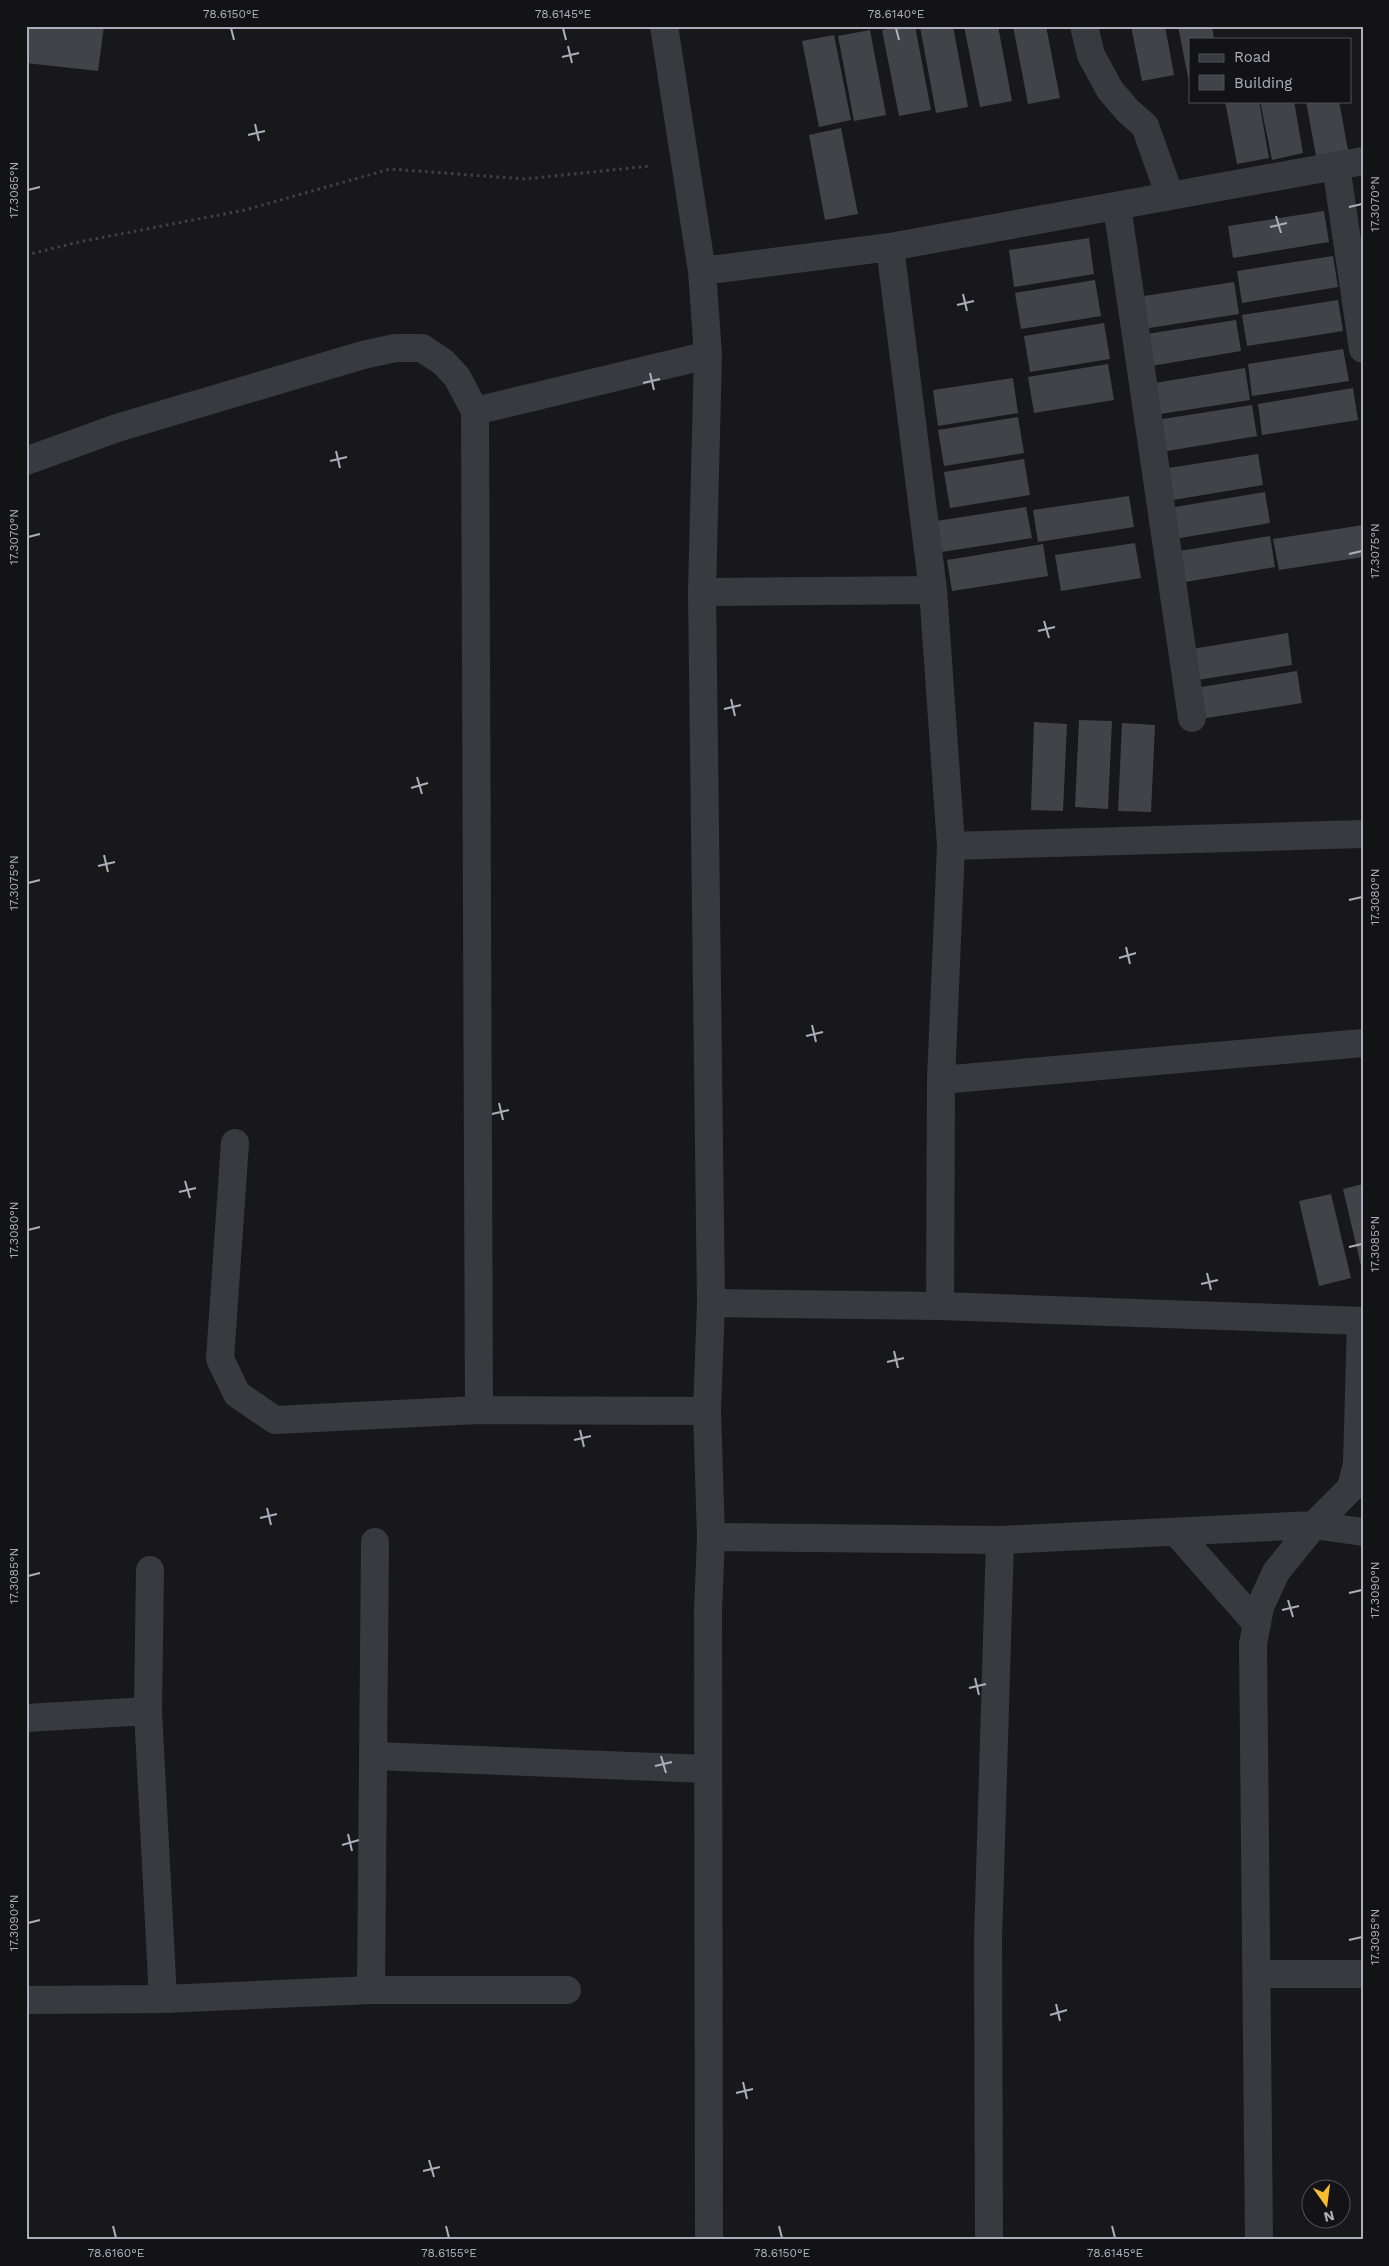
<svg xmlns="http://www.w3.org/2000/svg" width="1389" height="2266" font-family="'Work Sans',sans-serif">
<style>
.building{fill:#424348}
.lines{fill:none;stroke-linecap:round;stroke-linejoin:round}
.path{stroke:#3f4147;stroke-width:3;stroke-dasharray:2.5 4;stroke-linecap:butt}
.minor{stroke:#393a40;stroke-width:28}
.ticks{fill:none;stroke:#aaafbb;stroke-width:2}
.neatline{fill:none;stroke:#aaafbb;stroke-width:2}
.ticks-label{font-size:12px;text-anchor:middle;fill:#aaafbb}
</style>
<rect width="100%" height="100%" fill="#18181b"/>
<path class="building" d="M 26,26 L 104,26 L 98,71 L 26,63 Z
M 905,26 L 915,26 L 931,110 L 899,116 L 882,30 Z
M 925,26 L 953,26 L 968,107 L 936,113 L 920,27 Z
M 964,26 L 998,26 L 1012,101 L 980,107 Z
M 1013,26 L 1046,26 L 1060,98 L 1028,104 Z
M 1131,26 L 1165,26 L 1174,75 L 1142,81 Z
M 1178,26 L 1212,26 L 1214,39 L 1190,39 L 1190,77 L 1188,77 Z
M 870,30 L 886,115 L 854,121 L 838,36 Z
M 834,35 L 851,120 L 819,127 L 802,41 Z
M 1225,101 L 1259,101 L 1269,158 L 1237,164 Z
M 1260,101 L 1294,101 L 1303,153 L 1272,160 Z
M 1306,101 L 1339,101 L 1348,150 L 1316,156 Z
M 841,128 L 858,214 L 825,220 L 809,135 Z
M 1324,211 L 1329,242 L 1233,258 L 1228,226 Z
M 1089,238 L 1094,274 L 1014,287 L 1009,250 Z
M 1333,256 L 1338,287 L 1242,303 L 1237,271 Z
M 1095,280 L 1101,316 L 1021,329 L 1015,293 Z
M 1234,282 L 1239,314 L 1143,329 L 1138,297 Z
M 1338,300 L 1343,331 L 1247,346 L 1242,315 Z
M 1236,320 L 1241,351 L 1145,367 L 1140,335 Z
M 1104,323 L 1110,359 L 1030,372 L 1024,336 Z
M 1343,349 L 1349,381 L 1252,396 L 1248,364 Z
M 1108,364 L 1114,400 L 1034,413 L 1028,377 Z
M 1245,368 L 1250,400 L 1154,415 L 1149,384 Z
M 1013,378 L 1018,413 L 938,426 L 933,390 Z
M 1353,388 L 1358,420 L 1262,435 L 1258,404 Z
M 1252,405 L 1257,436 L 1161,452 L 1156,420 Z
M 1018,417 L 1024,453 L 944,466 L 938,430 Z
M 1258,454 L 1263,485 L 1167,501 L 1162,469 Z
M 1024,459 L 1030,495 L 950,508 L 944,472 Z
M 1265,492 L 1270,523 L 1174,539 L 1169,508 Z
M 1129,496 L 1134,527 L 1038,542 L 1033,510 Z
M 1026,507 L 1032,538 L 935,553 L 930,522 Z
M 1363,525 L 1363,557 L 1279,570 L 1273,539 Z
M 1270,536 L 1275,567 L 1179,583 L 1174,552 Z
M 1135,543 L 1141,578 L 1061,591 L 1055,555 Z
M 1043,544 L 1048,576 L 952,591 L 947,560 Z
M 1288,633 L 1292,665 L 1197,680 L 1192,649 Z
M 1297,671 L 1302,703 L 1206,718 L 1201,687 Z
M 1079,720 L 1112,721 L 1108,809 L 1075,807 Z
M 1034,722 L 1067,724 L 1063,811 L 1031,810 Z
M 1122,723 L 1155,725 L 1151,812 L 1118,811 Z
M 1363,1184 L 1363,1270 L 1362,1270 L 1343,1189 Z
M 1331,1194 L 1351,1278 L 1319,1286 L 1299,1201 Z"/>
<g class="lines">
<path class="path" d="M 26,255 L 79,242 L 245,210 L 390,169 L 525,179 L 650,166"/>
<path class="minor" d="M 664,26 L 702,271 L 708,355 L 702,592 L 711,1303 L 707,1411 L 711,1537 L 708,1611 L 709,2240
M 1084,26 L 1091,55 L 1110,90 L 1128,111 L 1145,126 L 1170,196
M 1336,166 L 1363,349
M 1117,206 L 1192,718
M 890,247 L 933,590 L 951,846 L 941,1080 L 940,1306
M 702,271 L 890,247 L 1363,161
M 475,411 L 708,355
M 26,461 L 117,428 L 363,355 L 395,348 L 422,348 L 443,362 L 457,377 L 475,411 L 479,1410
M 702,592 L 933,590
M 951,846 L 1363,834
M 941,1080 L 1363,1043
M 235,1143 L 220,1359 L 237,1394 L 275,1420 L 479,1410 L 707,1411
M 711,1303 L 940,1306 L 1363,1321
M 1176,1532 L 1257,1624
M 711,1537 L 1000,1540 L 1314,1525 L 1363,1532
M 150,1570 L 148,1711 L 163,1999
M 26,1718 L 148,1711
M 375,1756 L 708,1769
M 1258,1974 L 1363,1974
M 371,1990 L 375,1542
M 26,2000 L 163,1999 L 371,1990 L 567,1990
M 989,2240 L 988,1940 L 1000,1540
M 1259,2240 L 1253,1644 L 1260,1607 L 1276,1572 L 1314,1525 L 1351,1488 L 1357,1464 L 1361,1322"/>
</g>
<path class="ticks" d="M 231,28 L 234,40M 563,28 L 566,40M 896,28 L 899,40M 568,46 L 572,63M 562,57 L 579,53M 255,124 L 259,141M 248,135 L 265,131M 28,190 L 40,187M 1349,207 L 1362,204M 1276,216 L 1281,233M 1270,227 L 1287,223M 963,294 L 967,311M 957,305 L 974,301M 650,373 L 654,390M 643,383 L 660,379M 336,451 L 340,468M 330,461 L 347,457M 28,537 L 40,534M 1349,554 L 1362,551M 1044,621 L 1049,638M 1038,631 L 1055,627M 731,699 L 735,716M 724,709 L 741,705M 417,777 L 422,794M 411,788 L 428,783M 104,855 L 108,872M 98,866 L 115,862M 28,883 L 40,880M 1349,900 L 1362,897M 1126,947 L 1130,964M 1119,958 L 1136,953M 812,1025 L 816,1042M 806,1036 L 823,1032M 499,1103 L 503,1120M 492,1114 L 509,1110M 185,1181 L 190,1198M 179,1192 L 196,1188M 28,1230 L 40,1227M 1349,1247 L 1362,1244M 1207,1273 L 1211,1290M 1201,1284 L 1218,1280M 894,1351 L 898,1368M 887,1362 L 904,1358M 580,1430 L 584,1447M 574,1440 L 591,1436M 267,1508 L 271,1525M 260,1518 L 277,1514M 28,1576 L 40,1573M 1349,1593 L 1362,1590M 1288,1600 L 1293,1617M 1282,1610 L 1299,1606M 975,1678 L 979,1695M 969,1688 L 986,1684M 661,1756 L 666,1773M 655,1766 L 672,1762M 348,1834 L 352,1851M 342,1845 L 359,1840M 28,1923 L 40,1920M 1349,1940 L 1362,1937M 1056,2004 L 1060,2021M 1050,2015 L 1067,2010M 743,2082 L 747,2099M 736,2093 L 753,2089M 429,2160 L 434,2177M 423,2171 L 440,2167M 113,2226 L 116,2238M 446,2226 L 449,2238M 779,2226 L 782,2238M 1112,2226 L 1115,2238"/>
<rect width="1389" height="2266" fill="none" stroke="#131316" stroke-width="55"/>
<rect x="1189" y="38" width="162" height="65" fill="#131316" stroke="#4f5158"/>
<rect x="1199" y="54" width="25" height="8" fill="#393a40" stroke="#4f5158"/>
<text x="1234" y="62" font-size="15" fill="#aaafbb">Road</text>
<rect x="1199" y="75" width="25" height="15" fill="#424348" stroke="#4f5158"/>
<text x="1234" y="88" font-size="15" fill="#aaafbb">Building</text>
<g transform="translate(1326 2204) rotate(166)"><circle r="24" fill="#131316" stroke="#4f5158"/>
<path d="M0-4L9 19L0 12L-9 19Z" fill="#fabc31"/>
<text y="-8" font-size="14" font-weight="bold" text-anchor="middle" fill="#aaafbb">N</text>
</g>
<rect x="28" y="28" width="1334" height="2210" class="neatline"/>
<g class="ticks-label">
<text x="231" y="18">78.6150°E</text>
<text x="563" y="18">78.6145°E</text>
<text x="896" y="18">78.6140°E</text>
<text transform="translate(14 190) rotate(-90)" y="4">17.3065°N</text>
<text transform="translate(1375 204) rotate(-90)" y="4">17.3070°N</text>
<text transform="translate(14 537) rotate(-90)" y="4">17.3070°N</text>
<text transform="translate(1375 551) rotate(-90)" y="4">17.3075°N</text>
<text transform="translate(14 883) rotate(-90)" y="4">17.3075°N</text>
<text transform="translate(1375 897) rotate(-90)" y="4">17.3080°N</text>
<text transform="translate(14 1230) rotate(-90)" y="4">17.3080°N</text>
<text transform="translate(1375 1244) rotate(-90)" y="4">17.3085°N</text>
<text transform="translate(14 1576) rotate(-90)" y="4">17.3085°N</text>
<text transform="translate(1375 1590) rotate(-90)" y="4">17.3090°N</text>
<text transform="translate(14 1923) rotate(-90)" y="4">17.3090°N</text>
<text transform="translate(1375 1937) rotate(-90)" y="4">17.3095°N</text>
<text x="116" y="2257">78.6160°E</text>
<text x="449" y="2257">78.6155°E</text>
<text x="782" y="2257">78.6150°E</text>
<text x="1115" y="2257">78.6145°E</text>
</g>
</svg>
